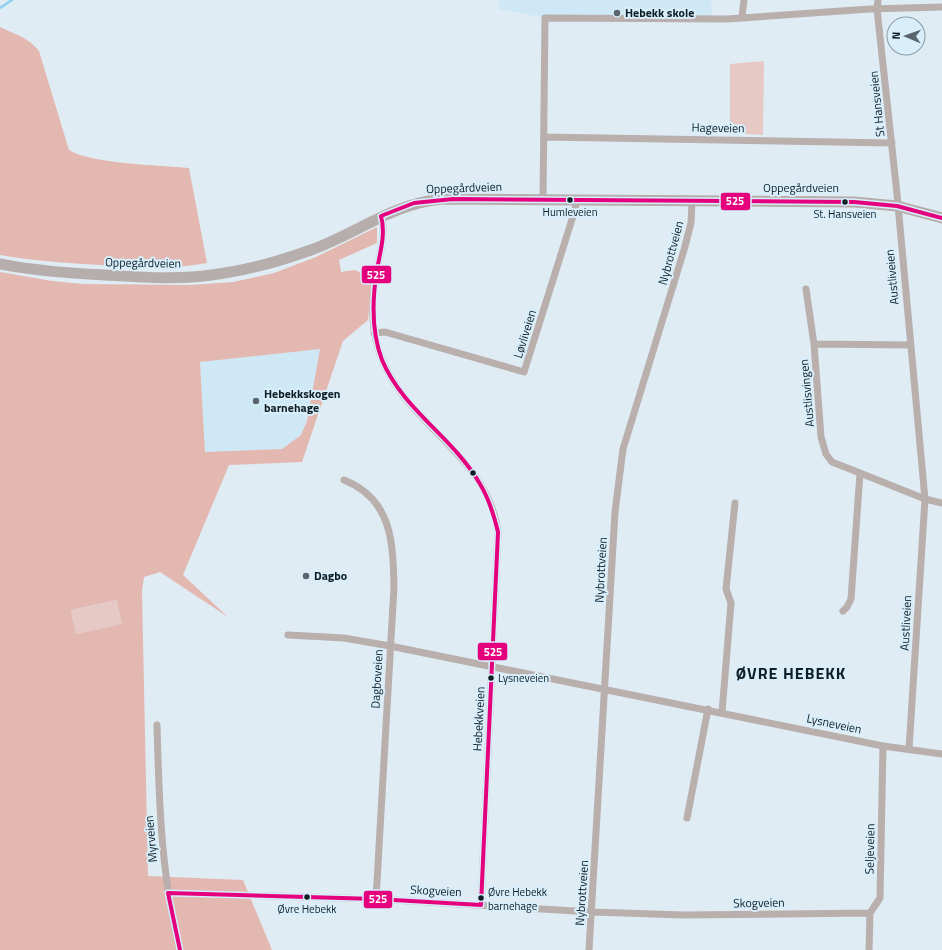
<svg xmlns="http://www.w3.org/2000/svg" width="942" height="950" font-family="'Titillium Web',sans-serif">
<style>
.built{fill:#cfe8f6}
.green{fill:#e6c9c5}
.forest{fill:#e3b8b1;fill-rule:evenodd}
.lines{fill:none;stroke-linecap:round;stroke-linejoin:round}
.stream{stroke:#8bd1f4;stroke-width:2.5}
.street{stroke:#b9afad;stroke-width:7}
.secondary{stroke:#b6aead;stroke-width:11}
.bus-1-casing{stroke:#d8effb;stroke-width:7}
.bus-1{stroke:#e5007d;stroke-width:4}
.poi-dot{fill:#58656d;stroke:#d8effb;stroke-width:1.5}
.bus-dot{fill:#0f1d25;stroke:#d8effb;stroke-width:1.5}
.labels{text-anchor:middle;stroke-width:4;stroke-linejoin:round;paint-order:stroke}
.bus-label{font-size:11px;fill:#0f1d25;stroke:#d8effb}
.poi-label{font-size:12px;font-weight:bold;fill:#0f1d25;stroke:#d8effb;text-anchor:start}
.street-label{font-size:12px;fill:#0f1d25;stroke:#d8effb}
.district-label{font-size:16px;font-weight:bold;letter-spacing:1px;fill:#0f1d25;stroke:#d8effb}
.line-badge{stroke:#d8effb;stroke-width:1.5}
.badge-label{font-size:11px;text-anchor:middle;font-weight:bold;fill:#fff}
</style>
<rect width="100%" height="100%" fill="#e0ecf3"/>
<path class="built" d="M 499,0 L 711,0 L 712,19 L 545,18 L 499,9 Z
M 320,349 L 307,421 L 301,435 L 282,449 L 205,452 L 200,362 Z"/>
<path class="green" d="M 764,61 L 763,135 L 730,133 L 730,64 Z
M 118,600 L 123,624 L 76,634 L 71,610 Z"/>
<path class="forest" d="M 0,27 C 15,34 29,38 39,51 L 69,150 C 91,164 160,165 189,168 L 207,263 C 171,270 136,267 100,265 C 67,263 33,261 0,255 Z
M 377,227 L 377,243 L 339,260 L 341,272 L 354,270 L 372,276 L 368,320 L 343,341 L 302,462 L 229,465 L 183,575 L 228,617 L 160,572 L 144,577 L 142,591 L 148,876 L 243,880 L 272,950 L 0,950 L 0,272 L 52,281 L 83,284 L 190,285 L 233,282 L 274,273 L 316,257 ZM 320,349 L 307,421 L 301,435 L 282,449 L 205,452 L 200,362 ZM 117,600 L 122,624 L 76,634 L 71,610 Z"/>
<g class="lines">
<path class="stream" d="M 0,8 L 12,0"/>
<path class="street" d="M 878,0 L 877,9 L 897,194 L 925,499 L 909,749
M 742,17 L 744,0
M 544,137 L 892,143
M 543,200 L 545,18 L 727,19 L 870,9 L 942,7
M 381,216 C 387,231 378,261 376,276 C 371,306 371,334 383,362 C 412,428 487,456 498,532 L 481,905
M 806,289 L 814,344 L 821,437 L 826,454 L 832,462 L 860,473 L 851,599 L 847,607 L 843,611
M 374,333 L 385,332 L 524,372 L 574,213 L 577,200
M 814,344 L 910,345
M 860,473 L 925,499 L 942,503
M 344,480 C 392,499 393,542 394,587 L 376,899
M 288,635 L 344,638 L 390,646 L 883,746 L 942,754
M 722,712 L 731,603 L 726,589 L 735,503
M 157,725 C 159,801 161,876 180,950
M 687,818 L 708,709
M 168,893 L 376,899 L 592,912 L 683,915 L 870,913
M 589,950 L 615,512 L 623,449 L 684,250 L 691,223 L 692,201
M 869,950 L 870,913 L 880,898 L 883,746"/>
<path class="secondary" d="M 0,264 C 35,271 70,273 105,275 C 140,277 177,280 211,275 C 244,271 277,262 308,251 C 355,235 392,203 443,199 L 854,202 L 897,206 L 942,218"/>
<defs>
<path id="bus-1" d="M 180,950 L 168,893 L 376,899 L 481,905 L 498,532 C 494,515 489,499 480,484 C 454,438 403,410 382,360 C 371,331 372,300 377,270 C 380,252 386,234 381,216 L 414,203 L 453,199 L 854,202 L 897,206 L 942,218"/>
</defs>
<use href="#bus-1" class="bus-1-casing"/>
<use href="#bus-1" class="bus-1"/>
</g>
<g class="poi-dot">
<circle cx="617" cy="13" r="4"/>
<circle cx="256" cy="401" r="4"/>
<circle cx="306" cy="576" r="4"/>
</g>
<g class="bus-dot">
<circle cx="570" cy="200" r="3.5"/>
<circle cx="845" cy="202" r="3.5"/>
<circle cx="473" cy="473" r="3.5"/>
<circle cx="491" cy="678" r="3.5"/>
<circle cx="307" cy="897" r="3.5"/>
<circle cx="481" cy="898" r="3.5"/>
</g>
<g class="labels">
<g class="bus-label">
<text x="570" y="216">Humleveien</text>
<text x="845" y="218">St. Hansveien</text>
<text x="498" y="682" text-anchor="start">Lysneveien</text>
<text x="488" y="896" text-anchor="start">Øvre Hebekk<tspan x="488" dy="14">barnehage</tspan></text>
<text x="307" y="913">Øvre Hebekk</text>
</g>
<g class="poi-label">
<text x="625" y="17">Hebekk skole</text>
<text x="264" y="398">Hebekkskogen<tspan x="264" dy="14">barnehage</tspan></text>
<text x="314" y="580">Dagbo</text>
</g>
<g class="street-label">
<text transform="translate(877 104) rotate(-96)" y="4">St Hansveien</text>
<text transform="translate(718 128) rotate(1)" y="4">Hageveien</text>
<text transform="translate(464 188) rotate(-2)" y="4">Oppegårdveien</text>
<text x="801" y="192">Oppegårdveien</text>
<text transform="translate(671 253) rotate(-75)" y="4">Nybrottveien</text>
<text transform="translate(143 263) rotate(1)" y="4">Oppegårdveien</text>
<text transform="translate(892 277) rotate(-95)" y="4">Austliveien</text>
<text transform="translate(525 334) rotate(-73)" y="4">Løvliveien</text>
<text transform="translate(807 393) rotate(-95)" y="4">Austlisvingen</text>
<text transform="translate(601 570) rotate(-87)" y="4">Nybrottveien</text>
<text transform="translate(906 623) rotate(-87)" y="4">Austliveien</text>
<text transform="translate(377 679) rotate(-87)" y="4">Dagboveien</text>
<text transform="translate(479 719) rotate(-87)" y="4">Hebekkveien</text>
<text transform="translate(834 724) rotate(12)" y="4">Lysneveien</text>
<text transform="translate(151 839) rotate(-95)" y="4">Myrveien</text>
<text transform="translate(870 849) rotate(-89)" y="4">Seljeveien</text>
<text transform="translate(436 891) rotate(3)" y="4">Skogveien</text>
<text transform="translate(582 893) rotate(-86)" y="4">Nybrottveien</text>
<text transform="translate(759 903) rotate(-1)" y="4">Skogveien</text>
</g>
<g class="district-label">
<text x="791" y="679">ØVRE HEBEKK</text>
</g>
</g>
<g class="line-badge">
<rect x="720" y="192" width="31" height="19" rx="4" fill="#e5007d"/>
<rect x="361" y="265" width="31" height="19" rx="4" fill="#e5007d"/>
<rect x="477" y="642" width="31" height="19" rx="4" fill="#e5007d"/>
<rect x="363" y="890" width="30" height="19" rx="4" fill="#e5007d"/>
</g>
<g class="badge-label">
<text x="735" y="205">525</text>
<text x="376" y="279">525</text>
<text x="493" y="656">525</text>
<text x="378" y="903">525</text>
</g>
<g transform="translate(906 36) rotate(272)"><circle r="19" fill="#d8effb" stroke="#889ba5"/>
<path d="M0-3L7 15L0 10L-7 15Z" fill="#58656d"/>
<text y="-6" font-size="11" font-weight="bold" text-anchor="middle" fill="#0f1d25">N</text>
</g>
</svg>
